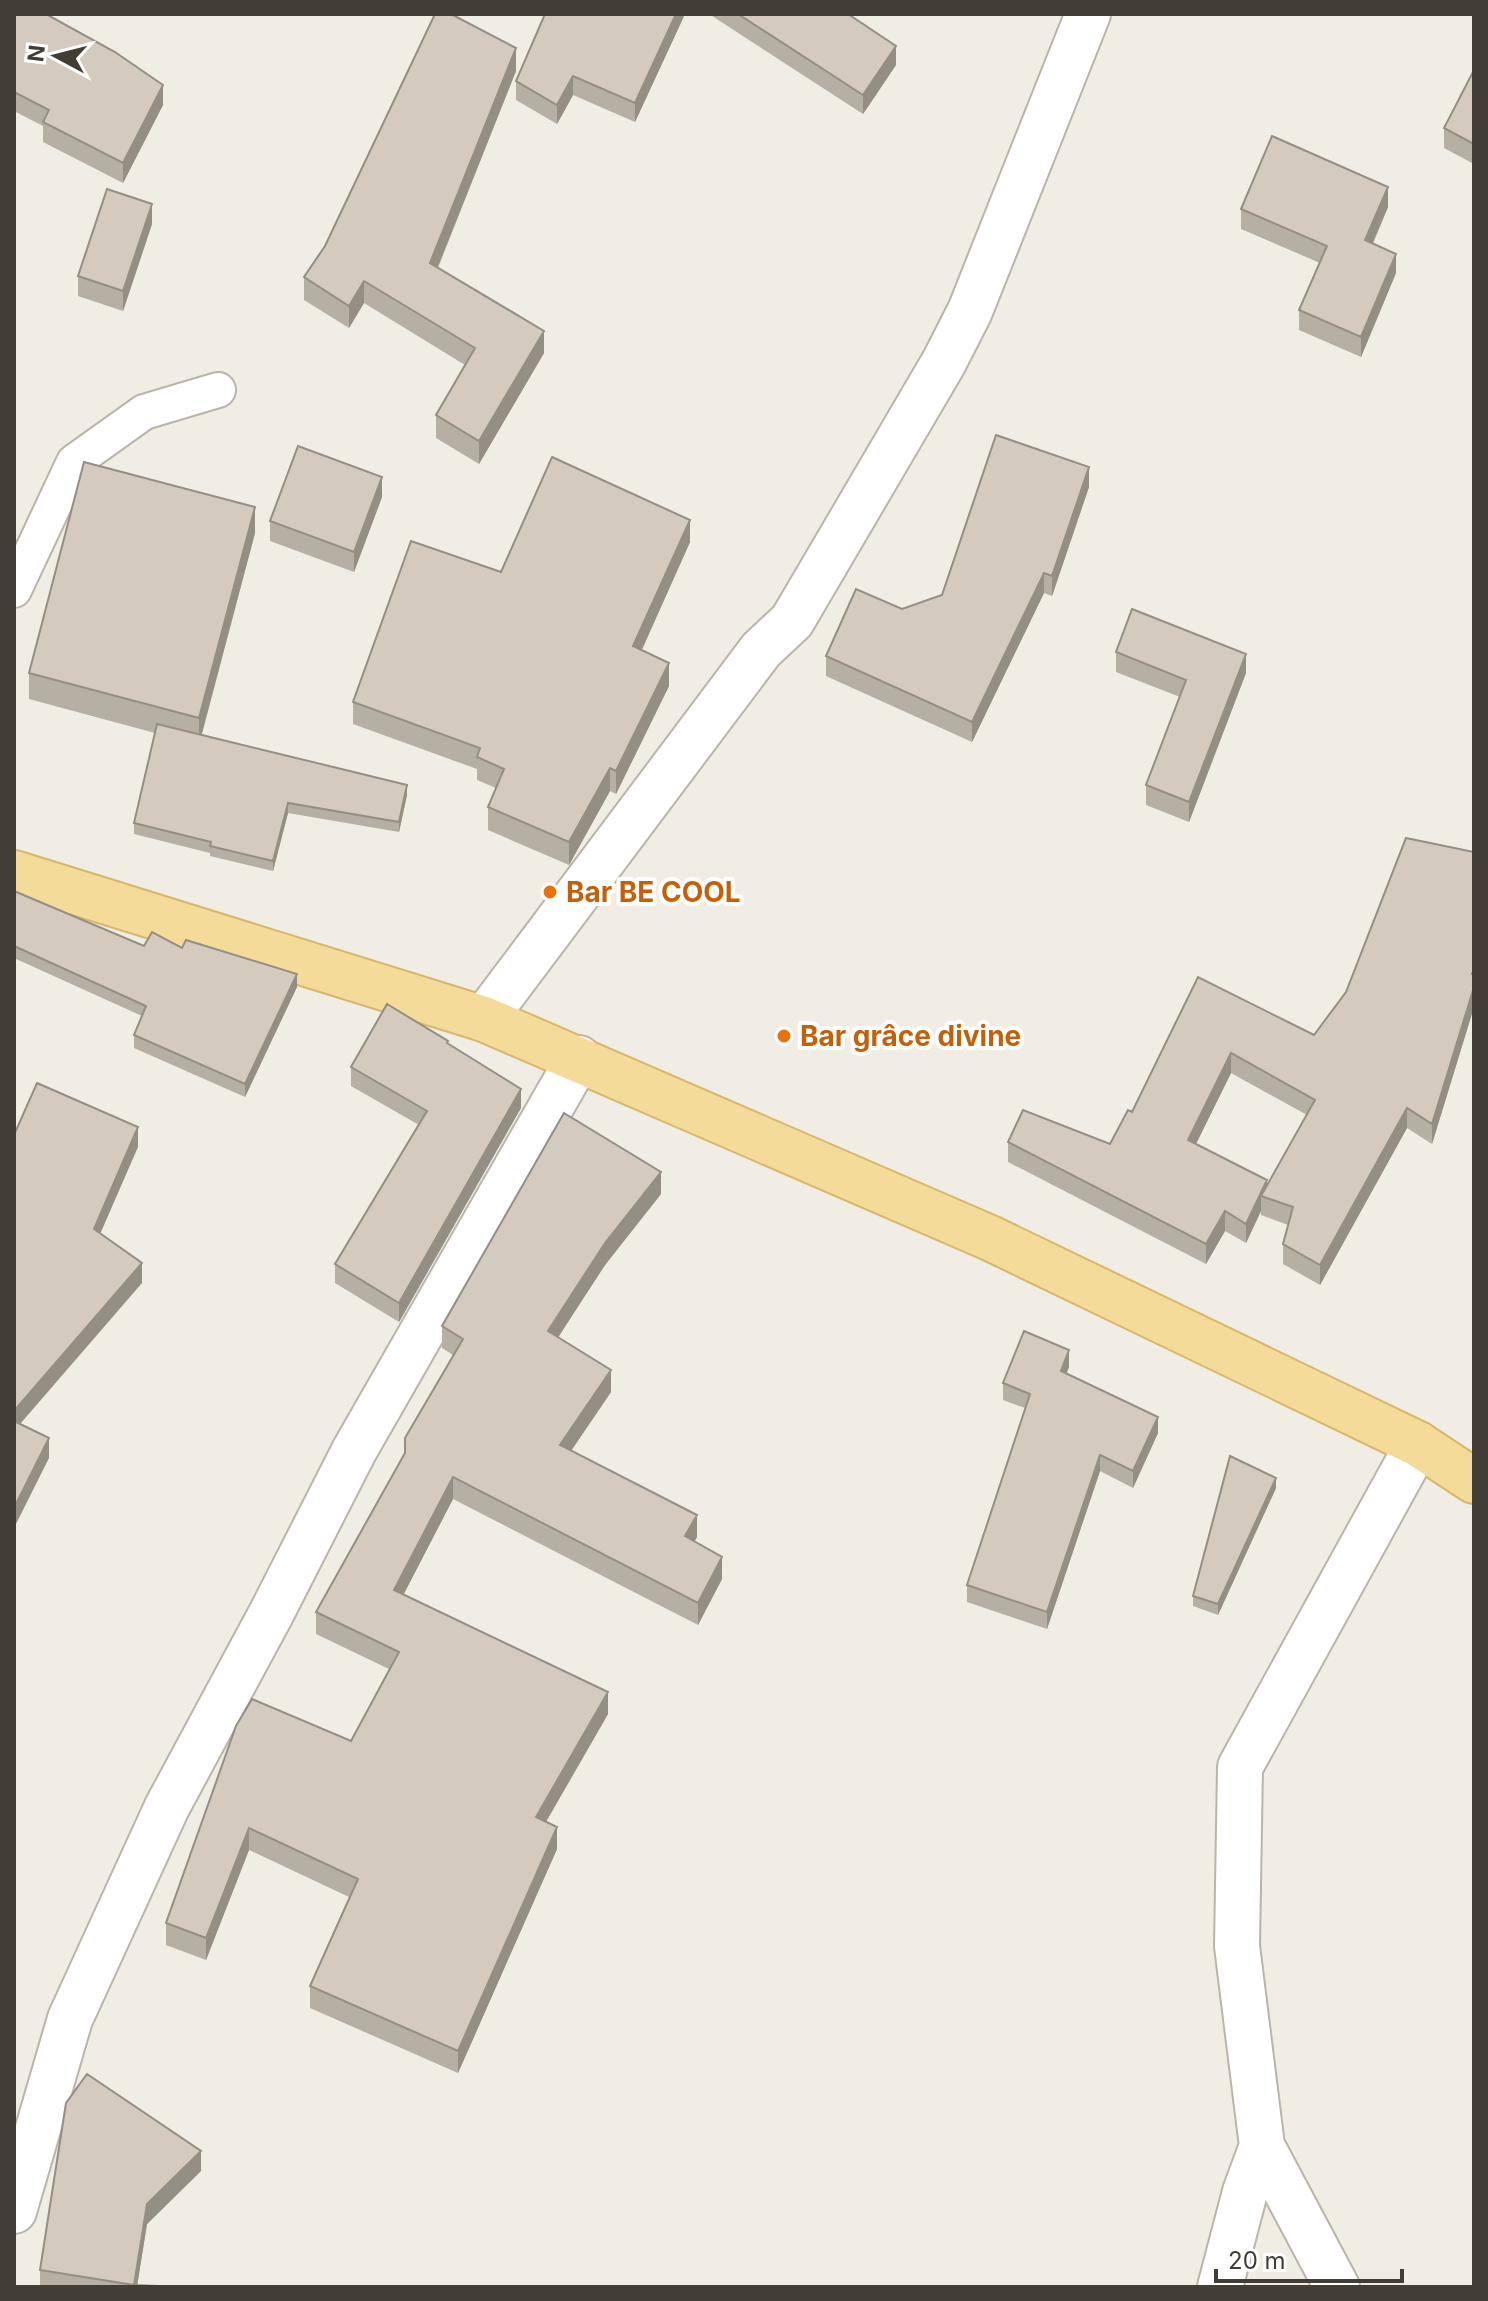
<svg xmlns="http://www.w3.org/2000/svg" width="1488" height="2301" font-family="Inter,sans-serif">
<style>
.lines{fill:none;stroke-linecap:round;stroke-linejoin:round}
.service-casing{stroke:#bbb4a8;stroke-width:38}
.minor-casing{stroke:#bbb4a8;stroke-width:48}
.primary-casing{stroke:#d8b76b;stroke-width:48}
.service{stroke:#fff;stroke-width:34}
.minor{stroke:#fff;stroke-width:44}
.primary{stroke:#f5db99;stroke-width:44}
.wall{fill:#b6afa3;fill-rule:evenodd}
.shaded-wall{fill:#948e85}
.building{fill:#d4cbbe;stroke:#948e85;stroke-width:2}
.food-dot{fill:#e8710a;stroke:#fff;stroke-width:3}
.labels{text-anchor:middle;stroke-width:8;stroke-linejoin:round;paint-order:stroke}
.food-label{font-size:28px;font-weight:bold;fill:#c56008;stroke:#fff;text-anchor:start}
</style>
<rect width="100%" height="100%" fill="#f0ede5"/>
<g class="lines">
<defs>
<path id="service" d="M 14,590 L 74,462 L 144,412 L 218,390"/>
<path id="minor" d="M 484,1019 L 761,650 L 792,621 L 944,362 L 970,311 L 1088,14
M 14,2211 L 70,2019 L 167,1807 L 272,1612 L 354,1451 L 579,1058
M 1220,2287 L 1245,2192 L 1262,2146
M 1337,2287 L 1262,2146 L 1237,1946 L 1240,1767 L 1418,1444"/>
<path id="primary" d="M 14,873 L 484,1019 L 990,1238 L 1418,1444 L 1474,1481"/>
</defs>
<use href="#service" class="service-casing"/>
<use href="#minor" class="minor-casing"/>
<use href="#primary" class="primary-casing"/>
<use href="#service" class="service"/>
<use href="#minor" class="minor"/>
<use href="#primary" class="primary"/>
</g>
<path class="wall" d="M 14,14 L 163,105 L 123,183 L 43,142 L 43,126 L 14,111 Z
M 545,14 L 685,14 L 635,122 L 573,95 L 557,124 L 516,100 L 516,81 Z
M 709,14 L 848,14 L 896,65 L 863,114 Z
M 1474,70 L 1474,164 L 1444,148 L 1444,128 Z
M 516,71 L 438,268 L 544,353 L 479,464 L 436,438 L 436,415 L 465,365 L 364,303 L 349,328 L 304,300 L 304,277 Z
M 1388,207 L 1373,244 L 1396,273 L 1361,357 L 1299,330 L 1299,310 L 1320,263 L 1241,229 L 1241,209 Z
M 152,224 L 123,311 L 78,296 L 78,276 Z
M 1089,487 L 1052,596 L 1044,593 L 972,742 L 826,676 L 826,656 L 902,609 L 942,595 Z
M 382,497 L 354,572 L 270,541 L 270,521 Z
M 255,533 L 202,734 L 407,795 L 399,832 L 288,813 L 273,871 L 210,856 L 210,853 L 134,834 L 134,823 L 155,733 L 29,699 L 29,673 Z
M 690,542 L 642,650 L 669,686 L 616,794 L 610,791 L 569,865 L 488,830 L 488,807 L 496,788 L 477,780 L 477,769 L 353,724 L 353,702 L 501,572 Z
M 1116,652 L 1246,673 L 1189,822 L 1146,805 L 1146,785 L 1180,697 L 1116,672 Z
M 1474,852 L 1474,1007 L 1432,1144 L 1407,1128 L 1320,1285 L 1283,1264 L 1283,1244 L 1288,1225 L 1261,1215 L 1261,1211 L 1246,1243 L 1225,1231 L 1206,1264 L 1008,1162 L 1008,1142 L 1110,1144 L 1132,1112 L 1198,977 L 1314,1035 ZM 1231,1073 L 1307,1115 L 1267,1186 L 1196,1144 Z
M 14,891 L 144,946 L 182,948 L 297,987 L 245,1097 L 134,1048 L 134,1035 L 142,1016 L 14,958 Z
M 448,1044 L 521,1108 L 399,1322 L 335,1283 L 335,1264 L 419,1125 L 351,1086 L 351,1067 Z
M 661,1194 L 605,1265 L 558,1337 L 611,1392 L 571,1451 L 697,1537 L 694,1541 L 722,1579 L 698,1625 L 453,1499 L 403,1595 L 608,1714 L 546,1822 L 557,1849 L 458,2073 L 310,2008 L 310,1986 L 349,1897 L 249,1850 L 206,1960 L 166,1945 L 166,1923 L 236,1726 L 351,1741 L 389,1669 L 316,1634 L 316,1612 L 405,1453 L 453,1355 L 442,1348 L 442,1326 Z
M 1069,1367 L 1066,1374 L 1158,1433 L 1133,1488 L 1100,1471 L 1047,1629 L 967,1602 L 967,1585 L 1025,1408 L 1003,1400 L 1003,1383 Z
M 1276,1488 L 1218,1615 L 1193,1606 L 1193,1596 Z
M 201,2171 L 147,2224 L 137,2285 L 183,2287 L 40,2287 L 40,2270 Z"/>
<path class="shaded-wall" d="M 676,14 L 685,14 L 635,122 L 635,103 Z
M 896,46 L 896,65 L 863,114 L 863,95 Z
M 516,48 L 516,71 L 430,286 L 430,263 Z
M 573,76 L 573,95 L 557,124 L 557,105 Z
M 163,85 L 163,105 L 123,183 L 123,163 Z
M 1388,187 L 1388,207 L 1365,260 L 1365,240 Z
M 152,204 L 152,224 L 123,311 L 123,291 Z
M 1396,254 L 1396,273 L 1361,357 L 1361,337 Z
M 364,281 L 364,303 L 349,328 L 349,306 Z
M 544,331 L 544,353 L 479,464 L 479,441 Z
M 1089,467 L 1089,487 L 1052,596 L 1052,576 Z
M 382,477 L 382,497 L 354,572 L 354,552 Z
M 255,507 L 255,533 L 199,744 L 199,718 Z
M 690,520 L 690,542 L 633,669 L 633,646 Z
M 1044,573 L 1044,593 L 972,742 L 972,722 Z
M 1246,654 L 1246,673 L 1189,822 L 1189,802 Z
M 669,663 L 669,686 L 616,794 L 616,771 Z
M 610,768 L 610,791 L 569,865 L 569,842 Z
M 407,785 L 407,795 L 399,832 L 399,822 Z
M 288,803 L 288,813 L 273,871 L 273,861 Z
M 1474,969 L 1474,1007 L 1432,1144 L 1432,1124 Z
M 297,974 L 297,987 L 245,1097 L 245,1084 Z
M 1231,1053 L 1231,1073 L 1188,1160 L 1188,1140 Z
M 521,1089 L 521,1108 L 399,1322 L 399,1303 Z
M 1407,1108 L 1407,1128 L 1320,1285 L 1320,1265 Z
M 138,1127 L 138,1147 L 94,1248 L 94,1229 Z
M 661,1172 L 661,1194 L 605,1265 L 548,1353 L 548,1331 L 605,1243 Z
M 1267,1180 L 1267,1197 L 1261,1196 L 1261,1211 L 1246,1243 L 1246,1224 Z
M 1225,1211 L 1225,1231 L 1206,1264 L 1206,1244 Z
M 142,1263 L 142,1283 L 14,1431 L 14,1411 Z
M 1069,1350 L 1069,1367 L 1061,1388 L 1061,1371 Z
M 611,1370 L 611,1392 L 560,1467 L 560,1445 Z
M 1158,1417 L 1158,1433 L 1133,1488 L 1133,1471 Z
M 49,1438 L 49,1458 L 14,1528 L 14,1508 Z
M 1100,1455 L 1100,1471 L 1047,1629 L 1047,1612 Z
M 453,1477 L 453,1499 L 394,1613 L 394,1590 Z
M 1276,1478 L 1276,1488 L 1218,1615 L 1218,1604 Z
M 697,1515 L 697,1537 L 685,1559 L 685,1536 Z
M 722,1557 L 722,1579 L 698,1625 L 698,1603 Z
M 608,1692 L 608,1714 L 536,1839 L 536,1817 Z
M 557,1827 L 557,1849 L 458,2073 L 458,2051 Z
M 249,1828 L 249,1850 L 206,1960 L 206,1938 Z
M 201,2151 L 201,2171 L 147,2224 L 137,2287 L 134,2287 L 147,2204 Z"/>
<path class="building" d="M 14,14 L 46,14 L 115,52 L 163,85 L 123,163 L 43,122 L 49,110 L 14,92 Z
M 435,14 L 451,14 L 516,48 L 430,263 L 544,331 L 479,441 L 436,415 L 475,348 L 364,281 L 349,306 L 304,277 L 325,246 Z
M 545,14 L 676,14 L 635,103 L 573,76 L 557,105 L 516,81 Z
M 738,14 L 848,14 L 896,46 L 863,95 Z
M 1474,70 L 1474,144 L 1444,128 Z
M 1272,136 L 1388,187 L 1365,240 L 1396,254 L 1361,337 L 1299,310 L 1327,246 L 1241,209 Z
M 107,189 L 152,204 L 123,291 L 78,276 Z
M 996,435 L 1089,467 L 1052,576 L 1044,573 L 972,722 L 826,656 L 856,589 L 902,609 L 942,595 Z
M 298,446 L 382,477 L 354,552 L 270,521 Z
M 552,457 L 690,520 L 633,646 L 669,663 L 616,771 L 610,768 L 569,842 L 488,807 L 504,769 L 477,757 L 480,748 L 353,702 L 411,541 L 501,572 Z
M 84,462 L 255,507 L 199,718 L 29,673 Z
M 1132,609 L 1246,654 L 1189,802 L 1146,785 L 1186,680 L 1116,652 Z
M 157,724 L 407,785 L 399,822 L 288,803 L 273,861 L 210,846 L 211,842 L 134,823 Z
M 1406,838 L 1474,852 L 1474,969 L 1472,974 L 1474,975 L 1474,987 L 1432,1124 L 1407,1108 L 1320,1265 L 1283,1244 L 1293,1207 L 1261,1196 L 1315,1100 L 1231,1053 L 1188,1140 L 1267,1180 L 1246,1224 L 1225,1211 L 1206,1244 L 1008,1142 L 1023,1110 L 1110,1144 L 1128,1110 L 1132,1112 L 1198,977 L 1314,1035 L 1346,992 Z
M 14,891 L 144,946 L 152,932 L 182,948 L 186,940 L 297,974 L 245,1084 L 134,1035 L 146,1006 L 14,946 Z
M 387,1004 L 448,1041 L 447,1043 L 521,1089 L 399,1303 L 335,1264 L 427,1111 L 351,1067 Z
M 37,1083 L 138,1127 L 94,1229 L 142,1263 L 14,1411 L 14,1135 Z
M 564,1113 L 661,1172 L 605,1243 L 548,1331 L 611,1370 L 560,1445 L 697,1515 L 685,1536 L 722,1557 L 698,1603 L 453,1477 L 394,1590 L 608,1692 L 536,1817 L 557,1827 L 458,2051 L 310,1986 L 358,1879 L 249,1828 L 206,1938 L 166,1923 L 236,1726 L 252,1699 L 351,1741 L 399,1652 L 316,1612 L 405,1453 L 405,1438 L 463,1339 L 442,1326 Z
M 1024,1331 L 1069,1350 L 1061,1371 L 1158,1417 L 1133,1471 L 1100,1455 L 1047,1612 L 967,1585 L 1030,1394 L 1003,1383 Z
M 14,1421 L 49,1438 L 14,1508 Z
M 1230,1456 L 1276,1478 L 1218,1604 L 1193,1596 Z
M 87,2074 L 201,2151 L 147,2204 L 134,2285 L 40,2270 L 66,2103 Z
M 134,2285 L 183,2287 L 134,2287 Z"/>
<g class="food-dot">
<circle cx="550" cy="892" r="8"/>
<circle cx="784" cy="1036" r="8"/>
</g>
<g class="labels">
<g class="food-label">
<text x="566" y="902">Bar BE COOL</text>
<text x="800" y="1046">Bar grâce divine</text>
</g>
</g>
<rect width="1488" height="2301" fill="none" stroke="#423d35" stroke-width="32"/>
<g transform="translate(56 56) rotate(277)" stroke="#ffffff" stroke-width="6" paint-order="stroke">
<path d="M0-6L14 30L0 20L-14 30Z" fill="#423d35"/>
<text y="-12" font-size="22" font-weight="bold" text-anchor="middle" fill="#423d35">N</text>
</g>
<path d="M1216 2269v12h186v-12" fill="none" stroke="#423d35" stroke-width="4"/>
<text x="1228" y="2269" font-size="24" fill="#423d35" stroke="#ffffff" stroke-width="6" paint-order="stroke">20 m</text>
</svg>
